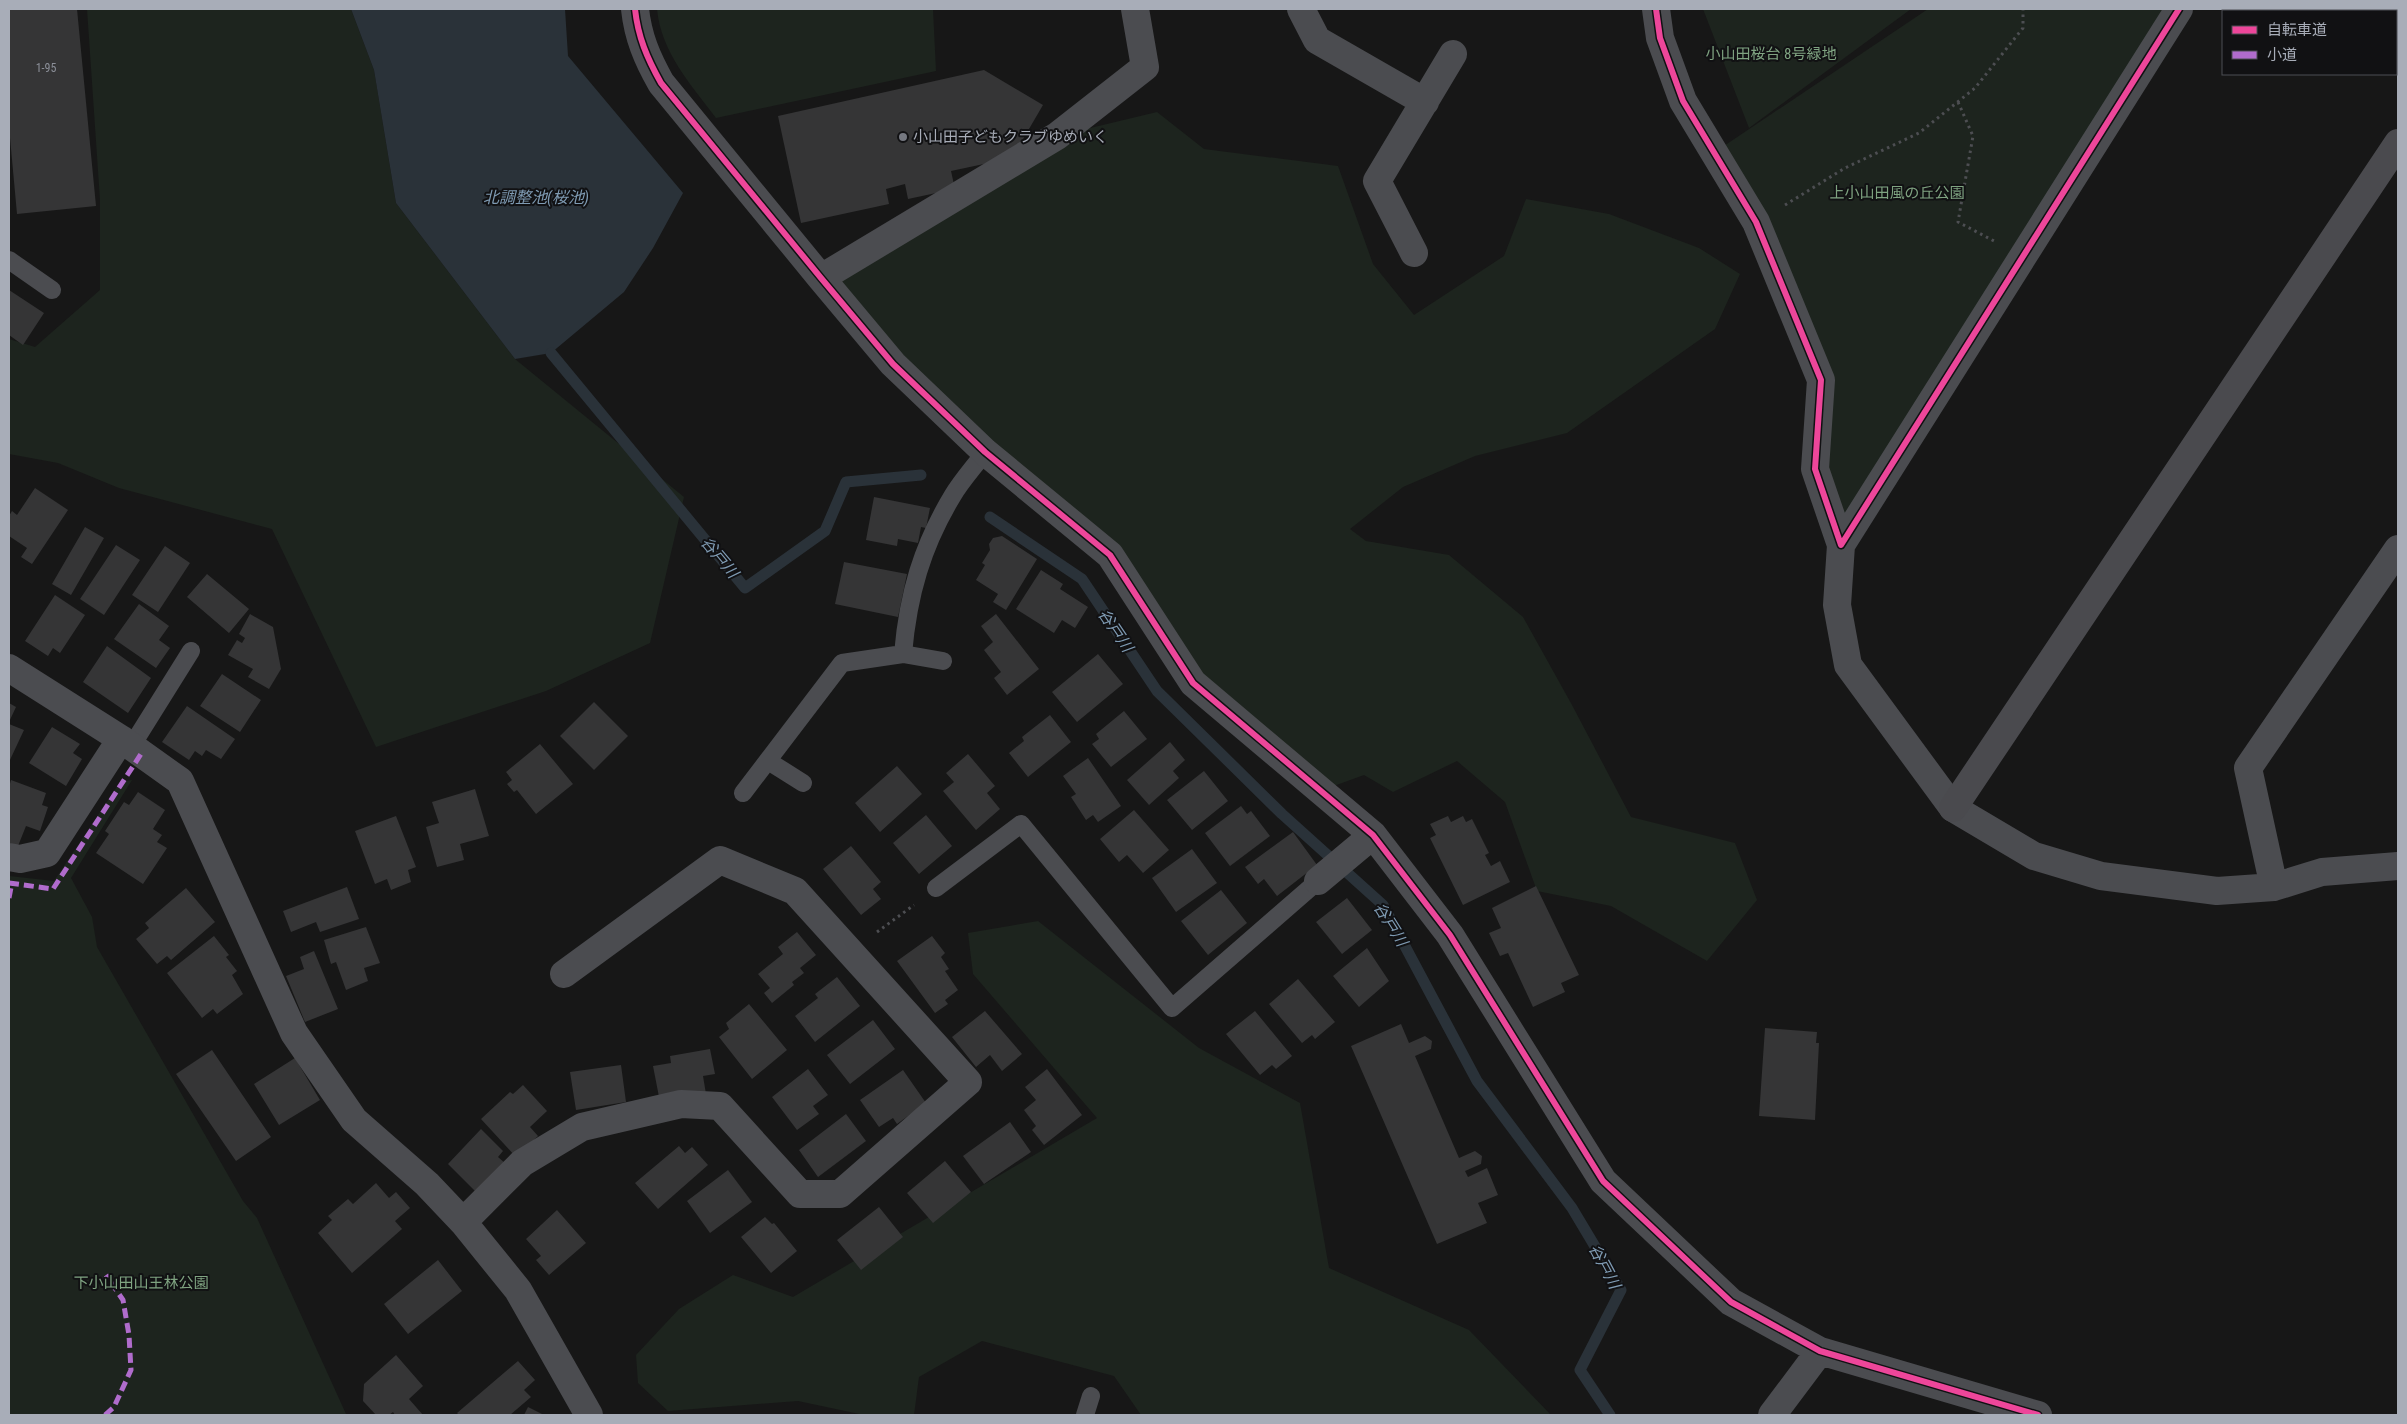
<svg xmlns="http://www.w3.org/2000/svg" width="2407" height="1424" font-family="'Roboto Condensed','Noto Sans JP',sans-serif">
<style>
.green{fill:#1d241e}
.water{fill:#2a3239}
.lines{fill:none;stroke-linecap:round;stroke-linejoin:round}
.stream{stroke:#2a3239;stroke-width:11}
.building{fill:#353536}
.path{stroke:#4d4e52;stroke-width:3;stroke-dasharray:2.5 4;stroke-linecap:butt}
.lane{stroke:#4b4c50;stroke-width:18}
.street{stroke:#4b4c50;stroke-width:28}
.secondary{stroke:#4a4a4e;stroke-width:28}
.quiet{stroke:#b06ccc;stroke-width:5;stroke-dasharray:10 5;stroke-linecap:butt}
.cycleway-casing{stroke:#111113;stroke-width:9}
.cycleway{stroke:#ed469a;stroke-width:6}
.poi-dot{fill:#757880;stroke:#111113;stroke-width:2}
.labels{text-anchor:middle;stroke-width:4;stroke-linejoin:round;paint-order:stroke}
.number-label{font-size:12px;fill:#8b8f98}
.park-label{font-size:15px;fill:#7fa381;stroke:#111113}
.poi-label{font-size:15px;fill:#a8adb8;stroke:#111113;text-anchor:start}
.water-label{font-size:16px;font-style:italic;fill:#7f9bb3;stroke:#111113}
</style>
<rect width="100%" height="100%" fill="#171717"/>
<path class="green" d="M 87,9 L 351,9 L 374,70 L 396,203 L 515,359 L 684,497 L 650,643 L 546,691 L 376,747 L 272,529 L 119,488 L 58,463 L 9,454 L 9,339 L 35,347 L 100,290 L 100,200 Z
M 657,9 L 933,9 L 936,71 L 716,118 C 691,85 661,52 657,9 Z
M 1703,9 L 1911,9 L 1749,128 Z
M 1928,9 L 2174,9 L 1842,534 L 1824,468 L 1830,388 L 1718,150 Z
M 1157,112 L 1204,149 L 1338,166 L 1373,264 L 1414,315 L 1504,256 L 1526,199 L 1609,214 L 1699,248 L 1740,274 L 1715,329 L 1567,433 L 1475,456 L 1403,487 L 1350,529 L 1366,541 L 1449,555 L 1523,617 L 1572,705 L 1631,817 L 1735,843 L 1757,900 L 1707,961 L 1611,906 L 1537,891 L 1505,802 L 1457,761 L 1393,792 L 1364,775 L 1320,791 L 1193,683 L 1110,555 L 821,278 L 1057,136 Z
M 132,780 L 71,878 L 92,917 L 97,947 L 243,1201 L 257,1218 L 346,1414 L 350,1415 L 9,1415 L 9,876 L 54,881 L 120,782 Z
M 1038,921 L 1199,1048 L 1300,1103 L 1329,1268 L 1469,1330 L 1551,1415 L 1141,1415 L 1114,1376 L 982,1341 L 919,1377 L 914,1415 L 864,1415 L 798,1401 L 668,1411 L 638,1383 L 636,1355 L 679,1309 L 733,1275 L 793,1297 L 1097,1118 L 973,974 L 968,933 Z"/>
<path class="water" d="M 351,9 L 565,9 L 568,56 L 683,193 L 653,248 L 624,292 L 551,353 L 515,359 L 396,203 L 374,70 Z"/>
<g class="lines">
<path class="stream" d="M 551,353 L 745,588 L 825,531 L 846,482 L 921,475
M 990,517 L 1082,579 L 1157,691 L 1282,814 L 1383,905 L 1477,1081 L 1572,1208 L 1621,1290 L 1580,1370 L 1610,1415"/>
</g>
<path class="building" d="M 9,9 L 77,9 L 96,206 L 17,214 L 9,127 Z
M 984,70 L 1043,105 L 1012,158 L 951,171 L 955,189 L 908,199 L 905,184 L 886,189 L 889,204 L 801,223 L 778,116 Z
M 9,290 L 44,313 L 23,345 L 9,335 Z
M 35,488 L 68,510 L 32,564 L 21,557 L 27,548 L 9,536 L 9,516 L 12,511 L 17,515 Z
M 874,497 L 930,508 L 926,528 L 921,527 L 918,543 L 898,539 L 897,546 L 866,540 Z
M 85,527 L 104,538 L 71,595 L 52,584 Z
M 1002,536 L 1037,559 L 1006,610 L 993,602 L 998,594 L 976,580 L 985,565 L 982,563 L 990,550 L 989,544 L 993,538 Z
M 116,545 L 140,560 L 104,615 L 80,599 Z
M 165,546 L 190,563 L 158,612 L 132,595 Z
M 844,562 L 907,574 L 898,617 L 835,604 Z
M 1041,570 L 1063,584 L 1060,589 L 1088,607 L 1075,628 L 1062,620 L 1054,633 L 1016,609 Z
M 207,574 L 249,609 L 229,633 L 187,597 Z
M 55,595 L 85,615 L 60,653 L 53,648 L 48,656 L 25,641 Z
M 139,604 L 169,626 L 159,640 L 170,648 L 156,668 L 114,639 Z
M 250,614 L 273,627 L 281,669 L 269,689 L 248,677 L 253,669 L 228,655 L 237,640 L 242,643 L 245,638 L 239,634 Z
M 996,614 L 1039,669 L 1007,695 L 994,678 L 1001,672 L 984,650 L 993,642 L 981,626 Z
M 107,646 L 151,678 L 128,713 L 83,682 Z
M 1098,654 L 1123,684 L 1077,722 L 1052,692 Z
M 222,674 L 261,700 L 240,732 L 200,706 Z
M 594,702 L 628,736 L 594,770 L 560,736 Z
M 9,703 L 16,707 L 9,722 Z
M 187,706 L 235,739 L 221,759 L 206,750 L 202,756 L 195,751 L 189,760 L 162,742 Z
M 1124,711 L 1147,739 L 1111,767 L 1092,744 L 1099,739 L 1096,734 Z
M 1050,715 L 1071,742 L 1028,777 L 1009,753 L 1024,741 L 1022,737 Z
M 9,724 L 24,730 L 9,762 Z
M 52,727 L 80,744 L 73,753 L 82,759 L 66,786 L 29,763 Z
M 1170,742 L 1185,760 L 1173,771 L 1179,778 L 1149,805 L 1127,780 Z
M 540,744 L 573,784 L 536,814 L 517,790 L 514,792 L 507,784 L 512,780 L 506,772 Z
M 968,754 L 995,786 L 987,793 L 1000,809 L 976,830 L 943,791 L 954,782 L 946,773 Z
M 1088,758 L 1121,806 L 1098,822 L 1093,815 L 1086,820 L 1071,797 L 1076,794 L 1063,776 Z
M 897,766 L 922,794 L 880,832 L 855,803 Z
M 1204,771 L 1228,801 L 1192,830 L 1167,800 Z
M 11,780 L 46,793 L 42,805 L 48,807 L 40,831 L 26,826 L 18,846 L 9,843 L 9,787 Z
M 475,789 L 489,836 L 460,844 L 464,860 L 437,867 L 426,827 L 439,823 L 432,802 Z
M 138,792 L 165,810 L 153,829 L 162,835 L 157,842 L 167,848 L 143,884 L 96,853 L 109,834 L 105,831 L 124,802 L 129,805 Z
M 1241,806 L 1247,814 L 1251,811 L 1270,836 L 1230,866 L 1205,833 Z
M 1134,810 L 1169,850 L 1143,873 L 1127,855 L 1119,862 L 1100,839 Z
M 926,815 L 952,846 L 919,874 L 893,843 Z
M 396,816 L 416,867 L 408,870 L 411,882 L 391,890 L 387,879 L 375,884 L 355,831 Z
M 1448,816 L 1451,822 L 1463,816 L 1466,822 L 1472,819 L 1489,853 L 1485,855 L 1491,866 L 1500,861 L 1510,882 L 1463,905 L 1430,838 L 1436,835 L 1430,824 Z
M 1293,832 L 1317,865 L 1277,896 L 1264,879 L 1258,884 L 1245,867 Z
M 851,846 L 881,882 L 873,889 L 881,899 L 861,915 L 823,869 Z
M 1192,849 L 1217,883 L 1176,912 L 1152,878 Z
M 1536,886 L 1579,975 L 1561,983 L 1565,992 L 1533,1007 L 1508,953 L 1500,956 L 1489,933 L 1501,928 L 1492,908 Z
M 347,887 L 359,919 L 320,932 L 316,922 L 291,932 L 283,911 Z
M 186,888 L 215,922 L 171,960 L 167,956 L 157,964 L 136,939 L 149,928 L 145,923 Z
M 1221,890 L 1247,923 L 1208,955 L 1181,921 Z
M 1347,898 L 1372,930 L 1342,954 L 1316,922 Z
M 366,927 L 380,963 L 364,968 L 368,981 L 346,990 L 336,962 L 331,964 L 324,940 Z
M 797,932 L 816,955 L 800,968 L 804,973 L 792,982 L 794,985 L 772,1003 L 764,993 L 770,988 L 758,974 L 783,954 L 778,947 Z
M 214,936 L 229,955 L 226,957 L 237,971 L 232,975 L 243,994 L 217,1014 L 213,1009 L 202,1018 L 167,973 Z
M 932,936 L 945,953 L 941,957 L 949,969 L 945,971 L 958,990 L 945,1000 L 948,1004 L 935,1013 L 897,961 Z
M 1367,948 L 1389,981 L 1359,1007 L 1333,976 Z
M 314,951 L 338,1009 L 305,1022 L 286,976 L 304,969 L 300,957 Z
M 837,977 L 860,1006 L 815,1042 L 795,1016 L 818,998 L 815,994 Z
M 1298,979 L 1335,1022 L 1315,1039 L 1312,1035 L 1302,1043 L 1269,1004 Z
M 749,1004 L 787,1050 L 752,1079 L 719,1037 L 729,1029 L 726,1023 Z
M 985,1011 L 1022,1054 L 1002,1071 L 990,1055 L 976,1067 L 952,1037 Z
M 1255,1011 L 1292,1056 L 1276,1069 L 1272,1065 L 1260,1075 L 1226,1034 Z
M 873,1020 L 895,1049 L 850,1084 L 827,1055 Z
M 1401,1024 L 1409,1043 L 1425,1036 L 1432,1041 L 1431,1049 L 1415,1056 L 1459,1158 L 1475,1151 L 1482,1156 L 1481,1164 L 1465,1171 L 1468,1177 L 1487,1168 L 1498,1195 L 1478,1203 L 1487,1223 L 1437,1244 L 1351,1046 Z
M 1765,1028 L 1817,1032 L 1816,1043 L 1819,1043 L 1815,1120 L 1759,1116 Z
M 710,1049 L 715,1074 L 703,1076 L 706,1094 L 660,1102 L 653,1066 L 671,1063 L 670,1056 Z
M 212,1050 L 271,1137 L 236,1161 L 176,1074 Z
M 295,1058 L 320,1100 L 279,1125 L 254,1084 Z
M 621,1065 L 626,1102 L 576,1110 L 570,1072 Z
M 808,1069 L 828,1095 L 813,1106 L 819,1114 L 797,1130 L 772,1097 Z
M 1047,1069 L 1082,1115 L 1044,1145 L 1032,1130 L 1036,1126 L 1024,1110 L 1036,1100 L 1025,1087 Z
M 903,1070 L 926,1103 L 897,1124 L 893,1118 L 879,1127 L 860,1100 Z
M 523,1085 L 547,1111 L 530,1127 L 538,1136 L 516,1157 L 481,1119 L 510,1092 L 513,1094 Z
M 846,1114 L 866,1141 L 818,1177 L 799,1150 Z
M 1010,1122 L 1031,1152 L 984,1184 L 963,1156 Z
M 481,1129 L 503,1151 L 498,1157 L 506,1164 L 477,1193 L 448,1164 Z
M 679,1146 L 685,1153 L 692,1147 L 708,1165 L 658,1209 L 635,1183 Z
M 945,1161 L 971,1192 L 933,1223 L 907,1193 Z
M 728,1170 L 752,1202 L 710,1233 L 687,1201 Z
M 376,1183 L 389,1198 L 396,1192 L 410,1208 L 395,1221 L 402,1229 L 352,1273 L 318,1233 L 332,1220 L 328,1216 L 348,1199 L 353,1204 Z
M 879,1207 L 903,1237 L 861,1270 L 837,1240 Z
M 557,1210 L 586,1243 L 549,1275 L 536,1260 L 541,1256 L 526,1239 Z
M 765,1217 L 772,1224 L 774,1223 L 797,1251 L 771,1273 L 741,1237 Z
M 438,1260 L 462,1291 L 408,1334 L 384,1304 Z
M 396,1355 L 423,1386 L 409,1399 L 423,1415 L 395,1415 L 393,1412 L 389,1415 L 376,1415 L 363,1401 L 364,1384 Z
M 518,1361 L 535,1380 L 524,1390 L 531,1397 L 510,1415 L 459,1415 L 457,1413 Z
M 528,1407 L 544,1415 L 524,1415 Z"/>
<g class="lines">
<path class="path" d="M 1958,102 L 1973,136 L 1958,222 L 1994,241
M 1785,205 L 1845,168 L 1919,133 L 1975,88 L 2023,28 L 2023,9
M 877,932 L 914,905"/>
<path class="lane" d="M 9,260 L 52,290
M 903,654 C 908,595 922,546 953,495 C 962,480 975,466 985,452
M 131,747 L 191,651
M 768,761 L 803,783
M 743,793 L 842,663 L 903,654 L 943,661
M 936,888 L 1021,824 L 1172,1008 L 1318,881
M 1085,1415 L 1091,1396"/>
<path class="street" d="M 635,9 C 638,37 647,58 661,83 L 821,278 L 893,364 L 985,452 L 1110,555 L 1193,683 L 1373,835 L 1450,935 L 1603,1181 L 1731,1302 L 1820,1351 L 2038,1415
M 1301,9 L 1317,40 L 1425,102
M 1656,9 L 1660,38 L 1683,101 L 1756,222 L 1821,380 L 1815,469 L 1841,545 L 2179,9
M 1414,253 L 1377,181 L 1453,54
M 821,278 L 1057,136 L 1145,67 L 1135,9
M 1841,545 L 1837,605 L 1848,665 L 1953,808 L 2034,856 L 2101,876 L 2217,891 L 2274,887 L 2322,872 L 2398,866
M 9,668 L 121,739 L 180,781 L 294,1033 L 354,1120 L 427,1184 L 463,1222 L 518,1290 L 589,1415
M 9,857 L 20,859 L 47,853 L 121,739
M 1318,881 L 1373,835
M 2274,887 L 2248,768 L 2398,549
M 463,1222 L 522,1163 L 582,1127 L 681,1104 L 720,1106 L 800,1194 L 840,1194 L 968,1082 L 795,891 L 720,860 L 564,974
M 1772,1415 L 1820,1351"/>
<path class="secondary" d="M 1953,808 L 2398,143"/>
<path class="quiet" d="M 9,883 L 53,889 L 141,754
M 9,898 L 12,882
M 105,1415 L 114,1407 L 131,1370 L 129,1335 L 123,1300 L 106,1275"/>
<defs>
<path id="cycleway" d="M 635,9 C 638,37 647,58 661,83 L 821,278 L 893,364 L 985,452 L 1110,555 L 1193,683 L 1373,835 L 1450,935 L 1603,1181 L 1731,1302 L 1820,1351 L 2038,1415
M 1656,9 L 1660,38 L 1683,101 L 1756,222 L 1821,380 L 1815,469 L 1841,545 L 2179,9"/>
</defs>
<use href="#cycleway" class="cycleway-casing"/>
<use href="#cycleway" class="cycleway"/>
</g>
<circle class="poi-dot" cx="903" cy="137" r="5"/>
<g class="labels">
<g class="number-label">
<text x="46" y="72">1-95</text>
</g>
<g class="park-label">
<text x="1771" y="59">小山田桜台 8号緑地</text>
<text x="1897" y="198">上小山田風の丘公園</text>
<text x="141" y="1288">下小山田山王林公園</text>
</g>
<g class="poi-label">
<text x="913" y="142">小山田子どもクラブゆめいく</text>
</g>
<g class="water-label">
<text x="536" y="203">北調整池(桜池)</text>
<text transform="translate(720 557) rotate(50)" y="6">谷戸川</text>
<text transform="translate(1116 630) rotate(56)" y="6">谷戸川</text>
<text transform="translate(1391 924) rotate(58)" y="6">谷戸川</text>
<text transform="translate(1605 1266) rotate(62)" y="6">谷戸川</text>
</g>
</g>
<rect width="2407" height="1424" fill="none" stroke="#a8adb8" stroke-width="20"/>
<rect x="2222" y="10" width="175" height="65" fill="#111113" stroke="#4d4f55"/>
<rect x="2232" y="26" width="25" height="8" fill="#ed469a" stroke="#4d4f55"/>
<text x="2267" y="35" font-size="15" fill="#a8adb8">自転車道</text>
<rect x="2232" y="51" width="25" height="8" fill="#b06ccc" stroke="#4d4f55"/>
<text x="2267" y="60" font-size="15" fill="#a8adb8">小道</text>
</svg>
